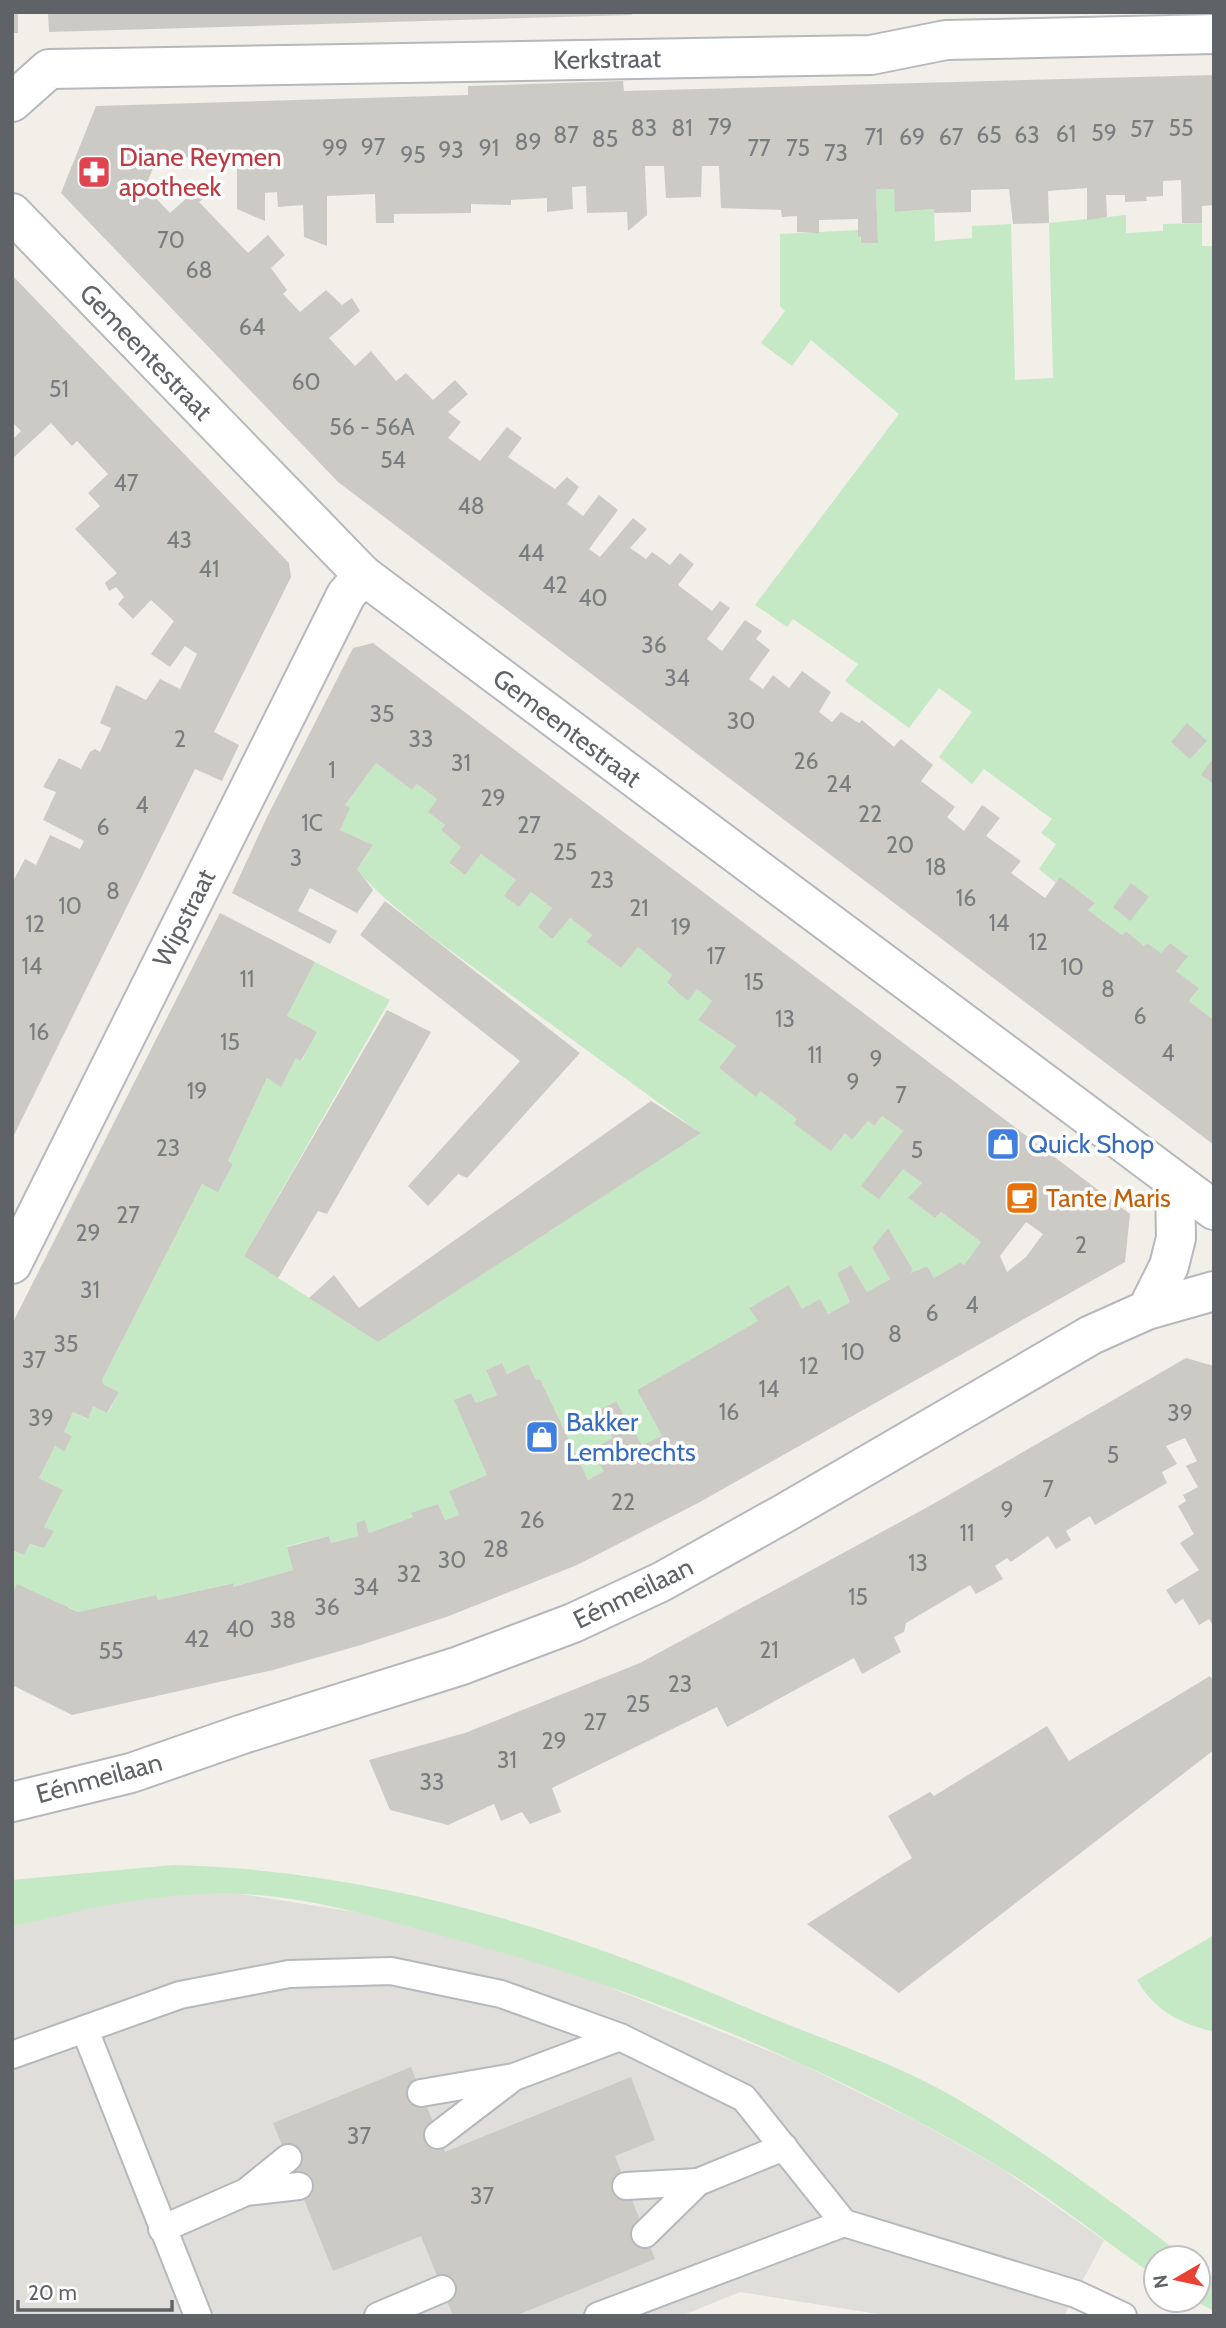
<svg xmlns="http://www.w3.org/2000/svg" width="1226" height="2328" font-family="Cabin,sans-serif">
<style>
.industrial{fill:#e0deda}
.green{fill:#c5e8c5}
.building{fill:#cccac5;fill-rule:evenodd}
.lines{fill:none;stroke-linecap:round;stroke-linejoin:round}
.service-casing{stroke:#b5b8bc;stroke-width:30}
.minor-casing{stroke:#b5b8bc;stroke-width:42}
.tertiary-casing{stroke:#b5b8bc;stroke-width:42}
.service{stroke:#fff;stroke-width:26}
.minor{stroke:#fff;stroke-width:38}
.tertiary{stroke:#fff;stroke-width:38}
.labels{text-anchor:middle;stroke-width:7;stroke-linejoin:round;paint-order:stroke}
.number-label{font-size:23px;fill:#7a7d7f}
.street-label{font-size:26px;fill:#5f6368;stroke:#fff}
.health-label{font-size:26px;fill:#be3a42;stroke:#fff;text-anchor:start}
.shop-label{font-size:26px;fill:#366cbe;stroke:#fff;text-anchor:start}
.food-label{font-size:26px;fill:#c56008;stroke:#fff;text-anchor:start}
</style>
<rect width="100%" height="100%" fill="#f1efe8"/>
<path class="industrial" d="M 182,1894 L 241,1894 L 367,1914 L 523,1957 L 599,1983 L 799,2063 L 915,2120 L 1001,2168 L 1104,2240 L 1064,2316 L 890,2316 L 740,2292 L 681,2316 L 12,2316 L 12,1927 L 96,1905 Z"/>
<path class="green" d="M 876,189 L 894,189 L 896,212 L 934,209 L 935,241 L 972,238 L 972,226 L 1011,224 L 1015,380 L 1053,378 L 1049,223 L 1126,215 L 1126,233 L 1163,231 L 1163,224 L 1202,223 L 1202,246 L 1214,246 L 1214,1020 L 1189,1001 L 1199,988 L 1176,971 L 1187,955 L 1170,943 L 1161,953 L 1147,943 L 1144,946 L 1126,931 L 1122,935 L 1088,910 L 1094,902 L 1061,878 L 1056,883 L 1039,869 L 1056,844 L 1041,833 L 1052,819 L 984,769 L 972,784 L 939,757 L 972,712 L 939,688 L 909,728 L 845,681 L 858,664 L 793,619 L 787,627 L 755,605 L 899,414 L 811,340 L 792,366 L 761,343 L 785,311 L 780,306 L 780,234 L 858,230 L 862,243 L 878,243 Z
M 376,763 L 412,790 L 417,784 L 437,799 L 428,812 L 445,825 L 441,830 L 461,847 L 449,864 L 465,875 L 481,854 L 516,880 L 519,907 L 531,892 L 552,908 L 539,927 L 552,938 L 570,918 L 592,935 L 586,942 L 621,968 L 638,947 L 672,975 L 667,984 L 688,1000 L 697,989 L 712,1001 L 698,1020 L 736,1046 L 719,1068 L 755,1096 L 760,1091 L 797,1119 L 795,1124 L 831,1151 L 845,1133 L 852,1140 L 868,1121 L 874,1126 L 882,1116 L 903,1131 L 862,1186 L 903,1169 L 922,1183 L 909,1199 L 935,1218 L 941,1212 L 981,1242 L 964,1265 L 961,1262 L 934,1278 L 927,1266 L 911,1273 L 912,1268 L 888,1228 L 872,1248 L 890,1279 L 867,1292 L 851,1265 L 837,1273 L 850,1302 L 828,1314 L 802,1309 L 789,1286 L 750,1307 L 758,1321 L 637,1390 L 662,1436 L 642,1445 L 616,1401 L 598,1411 L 613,1438 L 604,1471 L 588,1480 L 540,1379 L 536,1380 L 528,1364 L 507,1374 L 502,1363 L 486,1370 L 497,1395 L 476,1403 L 471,1393 L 455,1400 L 487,1475 L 449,1491 L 459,1515 L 445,1520 L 438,1504 L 412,1513 L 413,1517 L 369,1533 L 365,1521 L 356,1523 L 358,1536 L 331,1543 L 329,1536 L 287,1546 L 293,1570 L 233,1587 L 233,1583 L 158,1600 L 156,1595 L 78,1612 L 69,1607 L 68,1610 L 12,1596 L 12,1550 L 24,1555 L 30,1544 L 35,1546 L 53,1531 L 44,1527 L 63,1490 L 39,1478 L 55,1446 L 72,1436 L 64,1432 L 73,1412 L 87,1419 L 93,1406 L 108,1413 L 119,1392 L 104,1385 L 102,1380 L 202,1184 L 218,1191 L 233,1164 L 228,1161 L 267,1078 L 281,1086 L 296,1058 L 302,1061 L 316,1032 L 287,1016 L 315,962 L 390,1000 L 244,1256 L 378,1342 L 700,1133 L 425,932 C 402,911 375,893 357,869 L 373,845 L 340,830 L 345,805 Z
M 173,1865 C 373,1870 563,1928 745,2007 C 814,2037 888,2059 954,2097 C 1035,2145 1112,2201 1186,2258 L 1156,2258 L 1156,2277 C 1104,2240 1053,2199 998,2166 C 828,2066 641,1989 450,1938 C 381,1919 310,1896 238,1894 C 160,1891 87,1908 12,1927 L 12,1880 Z
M 1214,1935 L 1214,2032 C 1180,2023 1155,2011 1137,1980 Z
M 1198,2267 L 1214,2278 L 1214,2311 L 1194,2300 L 1198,2300 Z"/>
<path class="building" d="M 12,12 L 18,12 L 18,33 L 12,33 Z
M 48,12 L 632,12 L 632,15 L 49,32 Z
M 1214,75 L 1214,205 L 1202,206 L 1202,223 L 1182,223 L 1181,180 L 1163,181 L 1163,196 L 1146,197 L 1147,201 L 1125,202 L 1125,195 L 1106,195 L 1107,217 L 1087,220 L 1087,188 L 1048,191 L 1049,223 L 1013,224 L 1009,189 L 971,190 L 971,212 L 934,213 L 934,209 L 895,212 L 894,189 L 876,189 L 878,243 L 861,243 L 861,237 L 858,236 L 858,219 L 819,220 L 819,233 L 797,232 L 797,216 L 782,217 L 781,210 L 721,208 L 719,166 L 702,166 L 701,197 L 666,198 L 664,166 L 645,166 L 647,215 L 628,231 L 627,212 L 587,213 L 586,186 L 572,187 L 573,209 L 547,212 L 547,198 L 511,200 L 511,205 L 471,204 L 471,213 L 394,214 L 394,223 L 376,223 L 375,194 L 327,196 L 327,246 L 304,237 L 303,205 L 278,207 L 277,192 L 265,193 L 265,221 L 237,209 L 237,155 L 157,159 L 145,187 L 170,213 L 198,188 L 206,197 L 199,202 L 248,253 L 268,235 L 285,255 L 271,268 L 287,290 L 283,294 L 300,312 L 326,290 L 342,305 L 352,298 L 360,311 L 329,338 L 355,366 L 371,351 L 396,381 L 406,373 L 433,400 L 455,380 L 468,394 L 448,412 L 461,422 L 448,438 L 480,461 L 507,427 L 522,438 L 508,457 L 555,489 L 567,477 L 579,487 L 567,504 L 583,516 L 599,495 L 618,510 L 589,549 L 600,557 L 633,518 L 647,529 L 630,548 L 646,559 L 652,552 L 670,565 L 680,553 L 694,564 L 678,585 L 712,611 L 720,601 L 730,608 L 707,639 L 722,651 L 745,620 L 762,631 L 756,639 L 770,650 L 749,679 L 763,689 L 773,675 L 789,688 L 802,671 L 831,692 L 819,712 L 832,722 L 841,712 L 859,723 L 862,720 L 894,747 L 901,739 L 933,765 L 921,781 L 955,807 L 947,817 L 964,831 L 982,805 L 1000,818 L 986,836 L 1021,861 L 1011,873 L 1045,898 L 1060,877 L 1095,903 L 1088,910 L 1122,935 L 1126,931 L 1144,946 L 1147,943 L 1161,953 L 1170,943 L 1188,956 L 1176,971 L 1199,988 L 1189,1001 L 1214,1020 L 1214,1145 L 338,482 L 61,193 L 96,106 L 468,95 L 468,86 L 623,81 L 624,91 Z
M 12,275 L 289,563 L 291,577 L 214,732 L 239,745 L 222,781 L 195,769 L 12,1139 L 12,883 L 25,859 L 36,865 L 50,835 L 80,849 L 84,841 L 43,820 L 56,792 L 43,787 L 59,758 L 81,769 L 90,752 L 95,749 L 100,752 L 111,728 L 100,723 L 116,685 L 146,700 L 160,679 L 180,689 L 197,654 L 185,646 L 170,667 L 151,654 L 174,621 L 151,600 L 133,619 L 118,604 L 124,597 L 116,587 L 109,591 L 105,583 L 117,573 L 75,529 L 100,506 L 88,493 L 108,474 L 77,441 L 72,446 L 51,423 L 12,459 L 12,440 L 21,431 L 12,422 Z
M 373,643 L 1130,1214 L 1125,1262 L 700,1502 L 577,1565 L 449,1616 L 361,1645 L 273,1670 L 72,1715 L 12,1685 L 12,1596 L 17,1584 L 78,1612 L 156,1595 L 158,1600 L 234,1583 L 233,1587 L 293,1570 L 287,1547 L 329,1536 L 331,1543 L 358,1536 L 356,1523 L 365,1520 L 369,1533 L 413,1517 L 411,1513 L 438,1504 L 445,1520 L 459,1515 L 449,1491 L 487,1475 L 454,1400 L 471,1393 L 476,1403 L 497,1395 L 486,1370 L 502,1363 L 507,1374 L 528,1364 L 536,1380 L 540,1379 L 588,1480 L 604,1471 L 591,1450 L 613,1438 L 598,1411 L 616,1401 L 642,1445 L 662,1436 L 637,1390 L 758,1321 L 749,1308 L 789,1285 L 802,1309 L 820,1299 L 828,1314 L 850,1302 L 837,1273 L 851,1265 L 867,1292 L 890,1279 L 872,1248 L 888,1228 L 912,1268 L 911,1273 L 927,1266 L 934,1278 L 961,1262 L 964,1265 L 981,1242 L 941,1212 L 935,1218 L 908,1198 L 922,1183 L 903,1169 L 879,1199 L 861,1186 L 903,1131 L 882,1116 L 874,1126 L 868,1121 L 852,1140 L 845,1133 L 831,1151 L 794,1124 L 797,1119 L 760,1091 L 756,1097 L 719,1068 L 736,1046 L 698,1020 L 712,1001 L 697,989 L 688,1001 L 667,983 L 672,975 L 638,947 L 621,968 L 586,942 L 592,935 L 570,918 L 552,939 L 538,927 L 552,908 L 531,892 L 519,907 L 504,896 L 516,880 L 481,854 L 465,875 L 449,863 L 461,847 L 441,830 L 445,825 L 428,812 L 437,799 L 417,784 L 412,790 L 376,763 L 345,805 L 350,808 L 340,830 L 373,845 L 357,869 L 373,890 L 357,913 L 310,888 L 298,911 L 337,931 L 330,944 L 232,893 L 267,817 L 353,648 ZM 1026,1222 L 1043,1234 L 1026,1257 L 1007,1272 L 1000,1256 Z
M 1187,723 L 1207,741 L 1190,759 L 1171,742 Z
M 1214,757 L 1214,784 L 1201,775 Z
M 1131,883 L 1149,897 L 1130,921 L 1113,907 Z
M 385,901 L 580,1053 L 467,1178 L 458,1174 L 428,1206 L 408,1186 L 520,1061 L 360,935 Z
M 220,913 L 315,962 L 287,1016 L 317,1032 L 301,1061 L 296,1058 L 281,1087 L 267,1078 L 228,1161 L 233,1164 L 218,1192 L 202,1184 L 102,1380 L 104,1385 L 119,1392 L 107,1413 L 93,1406 L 88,1419 L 73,1412 L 64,1432 L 72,1436 L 64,1451 L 55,1446 L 39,1478 L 63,1490 L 44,1527 L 54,1531 L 44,1548 L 30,1544 L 24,1555 L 12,1550 L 12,1324 Z
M 387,1010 L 431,1032 L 327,1214 L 318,1211 L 278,1278 L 244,1256 Z
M 651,1101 L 701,1133 L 378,1342 L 309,1298 L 334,1275 L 359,1308 Z
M 1186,1358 L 1214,1366 L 1214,1627 L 1209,1619 L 1199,1625 L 1183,1599 L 1175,1604 L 1166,1590 L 1199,1570 L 1180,1543 L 1194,1534 L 1178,1506 L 1186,1501 L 1183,1495 L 1198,1487 L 1186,1466 L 1197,1461 L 1185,1438 L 1166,1446 L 1177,1464 L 1162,1472 L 1167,1483 L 1095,1525 L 1090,1516 L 1066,1531 L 1071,1540 L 1056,1549 L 1048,1536 L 1011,1562 L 1007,1558 L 995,1566 L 1003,1579 L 976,1594 L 970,1585 L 906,1623 L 904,1632 L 894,1637 L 901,1652 L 862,1674 L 854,1658 L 727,1727 L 717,1707 L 552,1788 L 561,1812 L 530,1824 L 522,1812 L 501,1821 L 494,1804 L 448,1825 L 390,1810 L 369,1760 L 465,1733 L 640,1663 L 926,1508 Z
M 1210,1676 L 1214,1682 L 1214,1750 L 899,1993 L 807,1924 L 912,1858 L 888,1816 L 930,1792 L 934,1796 L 1047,1726 L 1069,1761 Z
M 411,2067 L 445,2152 L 631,2077 L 655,2140 L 615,2156 L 655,2259 L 515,2316 L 453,2316 L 421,2236 L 333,2271 L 273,2123 Z"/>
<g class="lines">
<defs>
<path id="service" d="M 85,2030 L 198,2316
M 12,2055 L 180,1995 L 289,1974 L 391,1971 L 501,1994 L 620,2037 L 744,2098 L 844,2223 L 1076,2294 L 1123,2316
M 421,2093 L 514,2077 L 620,2037
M 438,2135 L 510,2080
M 626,2186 L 698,2182 L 784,2147
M 246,2192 L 299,2186
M 162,2229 L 246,2192 L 288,2158
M 645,2234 L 698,2182
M 378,2316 L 442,2289
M 598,2316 L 844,2223"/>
<path id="minor" d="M 12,102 L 49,69 L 871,55 L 946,40 L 1214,34
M 12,1264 L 346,595 L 363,575"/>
<path id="tertiary" d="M 12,213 L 363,575 L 1214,1210
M 1147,1310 L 1169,1266 L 1176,1238 L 1175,1183
M 12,1802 L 131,1773 L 243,1734 L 459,1666 L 573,1623 L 661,1582 L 783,1514 L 1091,1335 L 1147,1310 L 1214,1291"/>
</defs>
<use href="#service" class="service-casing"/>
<use href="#minor" class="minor-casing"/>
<use href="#tertiary" class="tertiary-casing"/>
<use href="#service" class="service"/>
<use href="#minor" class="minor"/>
<use href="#tertiary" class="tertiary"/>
</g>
<defs>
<symbol id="pharmacy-square" viewBox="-11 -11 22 22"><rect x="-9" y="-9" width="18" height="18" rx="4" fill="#e0444e" stroke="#fff"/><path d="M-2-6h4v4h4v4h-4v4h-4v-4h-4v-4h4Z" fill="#fff"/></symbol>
<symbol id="shop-square" viewBox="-11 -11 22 22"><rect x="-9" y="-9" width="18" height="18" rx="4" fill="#3f7fe0" stroke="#fff"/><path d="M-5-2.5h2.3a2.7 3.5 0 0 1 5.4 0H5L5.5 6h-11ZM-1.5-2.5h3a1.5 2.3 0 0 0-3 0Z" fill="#fff"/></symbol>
<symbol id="cafe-square" viewBox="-11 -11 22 22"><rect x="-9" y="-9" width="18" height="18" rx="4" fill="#e8710a" stroke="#fff"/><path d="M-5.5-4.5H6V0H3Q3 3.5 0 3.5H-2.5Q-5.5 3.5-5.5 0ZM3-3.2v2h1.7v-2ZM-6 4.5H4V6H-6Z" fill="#fff"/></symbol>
</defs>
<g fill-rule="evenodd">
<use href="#pharmacy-square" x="75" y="153" width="38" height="38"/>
<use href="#shop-square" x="984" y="1125" width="38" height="38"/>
<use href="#cafe-square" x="1003" y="1179" width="38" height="38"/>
<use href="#shop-square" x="523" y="1418" width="38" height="38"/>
</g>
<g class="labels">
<g class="number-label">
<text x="720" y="135">79</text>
<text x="644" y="136">83</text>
<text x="682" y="136">81</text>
<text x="1181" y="136">55</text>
<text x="1142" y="137">57</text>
<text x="1104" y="141">59</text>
<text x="1066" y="142">61</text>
<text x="566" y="143">87</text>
<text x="989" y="143">65</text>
<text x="1027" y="143">63</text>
<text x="874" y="145">71</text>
<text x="912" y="145">69</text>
<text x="951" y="145">67</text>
<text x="605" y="147">85</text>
<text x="528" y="150">89</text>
<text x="373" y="155">97</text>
<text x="335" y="156">99</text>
<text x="489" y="156">91</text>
<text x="759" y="156">77</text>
<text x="798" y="156">75</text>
<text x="451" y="158">93</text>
<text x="836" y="161">73</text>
<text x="413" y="163">95</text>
<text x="171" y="248">70</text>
<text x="199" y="278">68</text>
<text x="252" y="335">64</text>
<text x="306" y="390">60</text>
<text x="59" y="397">51</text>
<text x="372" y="435">56 - 56A</text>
<text x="393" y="468">54</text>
<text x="126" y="491">47</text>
<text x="471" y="514">48</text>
<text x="179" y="548">43</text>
<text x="531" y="561">44</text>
<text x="209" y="577">41</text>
<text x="555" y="593">42</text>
<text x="593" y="606">40</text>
<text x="654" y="653">36</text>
<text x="677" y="686">34</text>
<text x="382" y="722">35</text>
<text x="741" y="729">30</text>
<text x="180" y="747">2</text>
<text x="421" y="747">33</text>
<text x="806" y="769">26</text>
<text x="461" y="771">31</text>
<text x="332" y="778">1</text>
<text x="839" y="792">24</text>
<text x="493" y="806">29</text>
<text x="142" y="813">4</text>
<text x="870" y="822">22</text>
<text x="312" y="831">1C</text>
<text x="529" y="833">27</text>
<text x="103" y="835">6</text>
<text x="900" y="853">20</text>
<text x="565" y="860">25</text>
<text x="296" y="866">3</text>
<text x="936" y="875">18</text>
<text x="602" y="888">23</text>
<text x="113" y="899">8</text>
<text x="966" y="906">16</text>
<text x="70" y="914">10</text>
<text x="639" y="916">21</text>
<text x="999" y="931">14</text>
<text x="35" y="932">12</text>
<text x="681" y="935">19</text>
<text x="1038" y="950">12</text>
<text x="716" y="964">17</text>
<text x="32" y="974">14</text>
<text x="1072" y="975">10</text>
<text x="247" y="987">11</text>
<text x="754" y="990">15</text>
<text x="1108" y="997">8</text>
<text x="1140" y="1024">6</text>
<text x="785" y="1027">13</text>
<text x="39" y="1040">16</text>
<text x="230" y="1050">15</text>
<text x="1168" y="1061">4</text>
<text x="815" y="1063">11</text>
<text x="876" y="1067">9</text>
<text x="853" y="1090">9</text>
<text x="197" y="1099">19</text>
<text x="901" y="1103">7</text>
<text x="168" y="1156">23</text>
<text x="917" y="1158">5</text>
<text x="128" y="1223">27</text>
<text x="88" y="1241">29</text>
<text x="1081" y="1253">2</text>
<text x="90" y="1298">31</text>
<text x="972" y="1313">4</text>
<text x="932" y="1321">6</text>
<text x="895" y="1342">8</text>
<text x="66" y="1352">35</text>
<text x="853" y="1360">10</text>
<text x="34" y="1368">37</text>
<text x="809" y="1374">12</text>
<text x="769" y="1397">14</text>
<text x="729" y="1420">16</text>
<text x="1180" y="1421">39</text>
<text x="41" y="1426">39</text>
<text x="1113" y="1463">5</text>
<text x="1048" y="1497">7</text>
<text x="623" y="1510">22</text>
<text x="1007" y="1518">9</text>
<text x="532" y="1528">26</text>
<text x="967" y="1541">11</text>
<text x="496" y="1557">28</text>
<text x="452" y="1568">30</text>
<text x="918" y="1571">13</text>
<text x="409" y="1582">32</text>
<text x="366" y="1595">34</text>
<text x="858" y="1605">15</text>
<text x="327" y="1615">36</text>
<text x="283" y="1628">38</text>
<text x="240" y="1637">40</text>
<text x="197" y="1647">42</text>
<text x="769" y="1658">21</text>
<text x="111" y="1659">55</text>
<text x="680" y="1692">23</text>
<text x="638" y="1712">25</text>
<text x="595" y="1730">27</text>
<text x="554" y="1749">29</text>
<text x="507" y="1768">31</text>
<text x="432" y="1790">33</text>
<text x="359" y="2144">37</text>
<text x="482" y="2204">37</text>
</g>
<g class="street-label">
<text transform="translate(607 59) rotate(-1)" y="9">Kerkstraat</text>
<text transform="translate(146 352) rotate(46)" y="9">Gemeentestraat</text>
<text transform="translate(567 728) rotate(37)" y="9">Gemeentestraat</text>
<text transform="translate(184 918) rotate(-63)" y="9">Wipstraat</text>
<text transform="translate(633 1593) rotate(-26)" y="9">Eénmeilaan</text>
<text transform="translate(99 1778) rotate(-15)" y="9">Eénmeilaan</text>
</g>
<g class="health-label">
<text x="119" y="166">Diane Reymen<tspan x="119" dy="30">apotheek</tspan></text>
</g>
<g class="shop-label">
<text x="1028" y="1153">Quick Shop</text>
<text x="566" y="1431">Bakker<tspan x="566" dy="30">Lembrechts</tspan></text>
</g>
<g class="food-label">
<text x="1046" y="1207">Tante Maris</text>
</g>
</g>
<rect width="1226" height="2328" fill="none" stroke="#5f6368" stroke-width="28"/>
<g transform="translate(1177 2279) rotate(261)"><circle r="33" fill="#ffffff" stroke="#bfc1c3" stroke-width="2"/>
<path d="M0-5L12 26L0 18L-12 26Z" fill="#ea4335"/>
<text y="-10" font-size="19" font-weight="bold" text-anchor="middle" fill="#5f6368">N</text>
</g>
<path d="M18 2300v10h154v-10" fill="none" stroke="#5f6368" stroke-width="3.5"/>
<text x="28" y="2300" font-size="21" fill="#5f6368" stroke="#ffffff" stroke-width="5" paint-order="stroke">20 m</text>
</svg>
